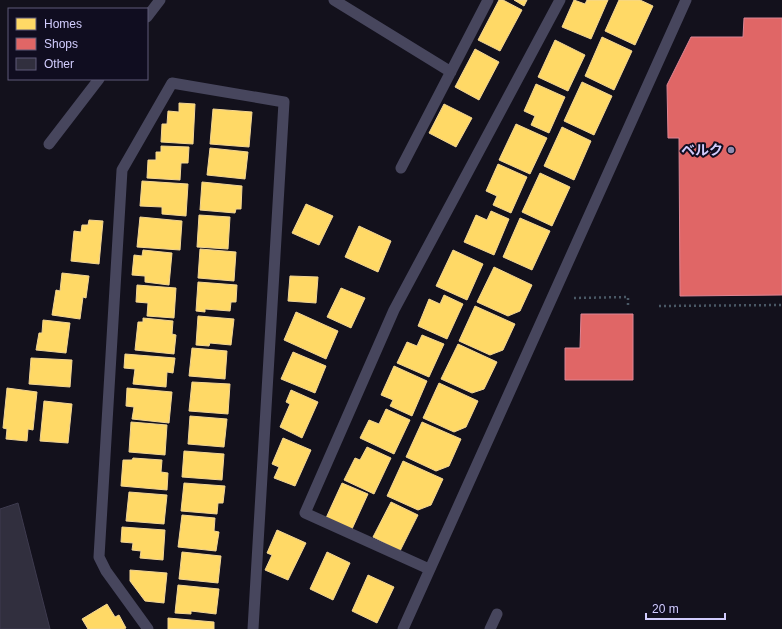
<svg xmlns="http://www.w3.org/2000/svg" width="782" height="629" font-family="Arial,'Noto Sans JP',sans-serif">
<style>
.homes{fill:#ffd966;stroke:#f2d594}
.shops{fill:#e06666;stroke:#dc8594}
.building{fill:#312f3e;stroke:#3e3b4f}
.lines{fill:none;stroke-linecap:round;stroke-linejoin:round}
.path{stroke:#495865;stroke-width:2.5;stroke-dasharray:2 3;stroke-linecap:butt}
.lane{stroke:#47465d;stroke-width:11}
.poi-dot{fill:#8f8baf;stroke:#100d20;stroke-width:1.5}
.labels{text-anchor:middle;stroke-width:4;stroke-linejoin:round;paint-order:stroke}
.poi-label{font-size:14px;font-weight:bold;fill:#d2cdfe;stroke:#100d20;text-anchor:end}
</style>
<rect width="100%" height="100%" fill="#13111c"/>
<path class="homes" d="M 499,0 L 503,0 L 522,10 L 500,51 L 478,40 Z
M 514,0 L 527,0 L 524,6 Z
M 574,0 L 585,4 L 587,0 L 608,0 L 591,39 L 562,27 Z
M 619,0 L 640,0 L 653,6 L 635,45 L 605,31 Z
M 602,37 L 632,51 L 614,90 L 585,76 Z
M 555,40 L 585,55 L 568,91 L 538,77 Z
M 475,49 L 499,62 L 479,100 L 455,87 Z
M 582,82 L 612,96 L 594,135 L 564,121 Z
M 536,84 L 565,97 L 549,133 L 531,125 L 535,116 L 524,111 Z
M 179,103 L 195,104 L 193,144 L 161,142 L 162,124 L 167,124 L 168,111 L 179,112 Z
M 444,104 L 472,118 L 456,147 L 429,133 Z
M 213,109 L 252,112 L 249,147 L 210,144 Z
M 516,124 L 547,138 L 530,174 L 499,160 Z
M 562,127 L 591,141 L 574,180 L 544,166 Z
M 161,146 L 189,147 L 188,163 L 181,163 L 180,180 L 147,178 L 148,160 L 156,160 L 156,152 L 161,152 Z
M 210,148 L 248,152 L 245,179 L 207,175 Z
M 498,164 L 527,177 L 511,213 L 493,205 L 497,196 L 486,191 Z
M 540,173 L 570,187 L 552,226 L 522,212 Z
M 142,181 L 188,184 L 186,216 L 162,214 L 162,207 L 140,206 Z
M 202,182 L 242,186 L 241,209 L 236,209 L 235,213 L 200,210 Z
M 306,204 L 333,216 L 319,245 L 292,233 Z
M 491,211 L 509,219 L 494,255 L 464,242 L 476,215 L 487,220 Z
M 199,215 L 230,217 L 228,249 L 197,247 Z
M 140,217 L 182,221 L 180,250 L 137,247 Z
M 520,218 L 550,231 L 532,270 L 503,257 Z
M 89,220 L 103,221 L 99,264 L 71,261 L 74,231 L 81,232 L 82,225 L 88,225 Z
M 359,226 L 391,241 L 378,272 L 345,257 Z
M 200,249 L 236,252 L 234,281 L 198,278 Z
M 143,250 L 172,253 L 169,285 L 145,282 L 145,276 L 132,275 L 134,255 L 142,256 Z
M 453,250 L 483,264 L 467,300 L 436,286 Z
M 494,267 L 532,285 L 520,311 L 508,316 L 477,302 Z
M 62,273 L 89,276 L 86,298 L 83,297 L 80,319 L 52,315 L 56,290 L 60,291 Z
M 290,276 L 318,277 L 316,303 L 288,301 Z
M 198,282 L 237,285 L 236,302 L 231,302 L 230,311 L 205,309 L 205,312 L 196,311 Z
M 137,285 L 176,288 L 174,318 L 147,316 L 148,303 L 136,302 Z
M 341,288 L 365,298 L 351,328 L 327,317 Z
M 444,295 L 463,304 L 447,339 L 418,326 L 429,299 L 440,304 Z
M 475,306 L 515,324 L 503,350 L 490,355 L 459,341 Z
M 296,312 L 338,331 L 326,359 L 284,340 Z
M 198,316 L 234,319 L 231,345 L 210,343 L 209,346 L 196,345 Z
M 143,318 L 173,321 L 172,334 L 176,335 L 174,354 L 135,350 L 138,322 L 143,322 Z
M 43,320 L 70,323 L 66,353 L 36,350 L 39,333 L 42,333 Z
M 422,335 L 444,344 L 429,377 L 397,363 L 407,342 L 417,346 Z
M 458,344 L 497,362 L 484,389 L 472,393 L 441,379 Z
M 192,348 L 227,351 L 225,379 L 189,376 Z
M 293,352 L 326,366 L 315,393 L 281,379 Z
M 125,354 L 175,358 L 173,373 L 167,372 L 166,387 L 133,384 L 135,369 L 124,368 Z
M 31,358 L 72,360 L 70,387 L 29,384 Z
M 394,366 L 427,381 L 412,416 L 390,406 L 393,400 L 381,395 Z
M 192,382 L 230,384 L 228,414 L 189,411 Z
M 439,383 L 478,401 L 466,427 L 454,432 L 423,418 Z
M 7,388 L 37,392 L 33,430 L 28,429 L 27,441 L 6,439 L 7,429 L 3,428 Z
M 127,388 L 172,392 L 169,423 L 132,419 L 134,407 L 126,406 Z
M 291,390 L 318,402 L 302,438 L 280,427 L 290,404 L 286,402 Z
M 44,401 L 72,404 L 68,443 L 40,441 Z
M 386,409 L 410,420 L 394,454 L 360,438 L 369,420 L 379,424 Z
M 190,416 L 227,419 L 224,447 L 188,444 Z
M 131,422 L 167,425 L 165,455 L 129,452 Z
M 422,422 L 461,439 L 449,466 L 436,471 L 406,457 Z
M 283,438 L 311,450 L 295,486 L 274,478 L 279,467 L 272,464 Z
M 367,447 L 391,458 L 374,494 L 344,480 L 355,458 L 360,460 Z
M 184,451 L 224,454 L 222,480 L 182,477 Z
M 133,458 L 162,460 L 161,472 L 168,473 L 167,490 L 121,486 L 123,460 L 132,460 Z
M 403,461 L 443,479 L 431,505 L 418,510 L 387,496 Z
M 184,483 L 225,486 L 223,503 L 218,503 L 217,514 L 181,511 Z
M 342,483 L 368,494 L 352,529 L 326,518 Z
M 129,492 L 167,495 L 164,524 L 126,521 Z
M 391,502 L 418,515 L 400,551 L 373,537 Z
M 182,515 L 215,518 L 214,531 L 219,532 L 216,551 L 178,547 Z
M 122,527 L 165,530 L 163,560 L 140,558 L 141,551 L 132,550 L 133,543 L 121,542 Z
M 277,530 L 306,543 L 288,580 L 265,570 L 272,555 L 267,553 Z
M 182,552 L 221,556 L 218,583 L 179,579 Z
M 327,552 L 350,563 L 333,600 L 310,589 Z
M 130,570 L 167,573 L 164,603 L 145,601 L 130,581 Z
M 368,575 L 394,587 L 377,623 L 352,611 Z
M 178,585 L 219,589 L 216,614 L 191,611 L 191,614 L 175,613 Z
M 107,604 L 115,617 L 119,615 L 126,628 L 124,629 L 88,629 L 82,619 Z
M 168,618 L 214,622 L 214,629 L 168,629 Z"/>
<path class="shops" d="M 744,18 L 782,18 L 782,295 L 680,296 L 679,138 L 668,138 L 667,85 L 691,37 L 743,37 Z
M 581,314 L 633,314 L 633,380 L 565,380 L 565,348 L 580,348 Z"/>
<path class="building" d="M 18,503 L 50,629 L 0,629 L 0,509 Z"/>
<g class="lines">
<path class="path" d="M 574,298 L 628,297 L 628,306
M 659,306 L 782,305"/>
<path class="lane" d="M 334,0 L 451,72
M 147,17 L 160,0
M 49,144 L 99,79
M 401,168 L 488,0
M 429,569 L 305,513 L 394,310 L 560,0
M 148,629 L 106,571 L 99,557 L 122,170 L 172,83 L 284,102 L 253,629
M 403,629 L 686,0
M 490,629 L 497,614"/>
</g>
<circle class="poi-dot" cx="731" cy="150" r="4"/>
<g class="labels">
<g class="poi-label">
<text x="723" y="155">ベルク</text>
</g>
</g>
<rect x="8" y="8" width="140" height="72" fill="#100d20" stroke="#5e5a79"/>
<rect x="16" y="18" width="20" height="12" fill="#ffd966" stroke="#5e5a79"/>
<text x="44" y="28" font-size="12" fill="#d2cdfe">Homes</text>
<rect x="16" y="38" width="20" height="12" fill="#e06666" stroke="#5e5a79"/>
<text x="44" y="48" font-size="12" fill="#d2cdfe">Shops</text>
<rect x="16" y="58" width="20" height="12" fill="#312f3e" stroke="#5e5a79"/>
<text x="44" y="68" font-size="12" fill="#d2cdfe">Other</text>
<path d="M646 613v6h79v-6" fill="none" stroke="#d2cdfe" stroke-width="2"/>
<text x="652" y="613" font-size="12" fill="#d2cdfe" stroke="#100d20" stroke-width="3" paint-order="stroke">20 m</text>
</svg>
